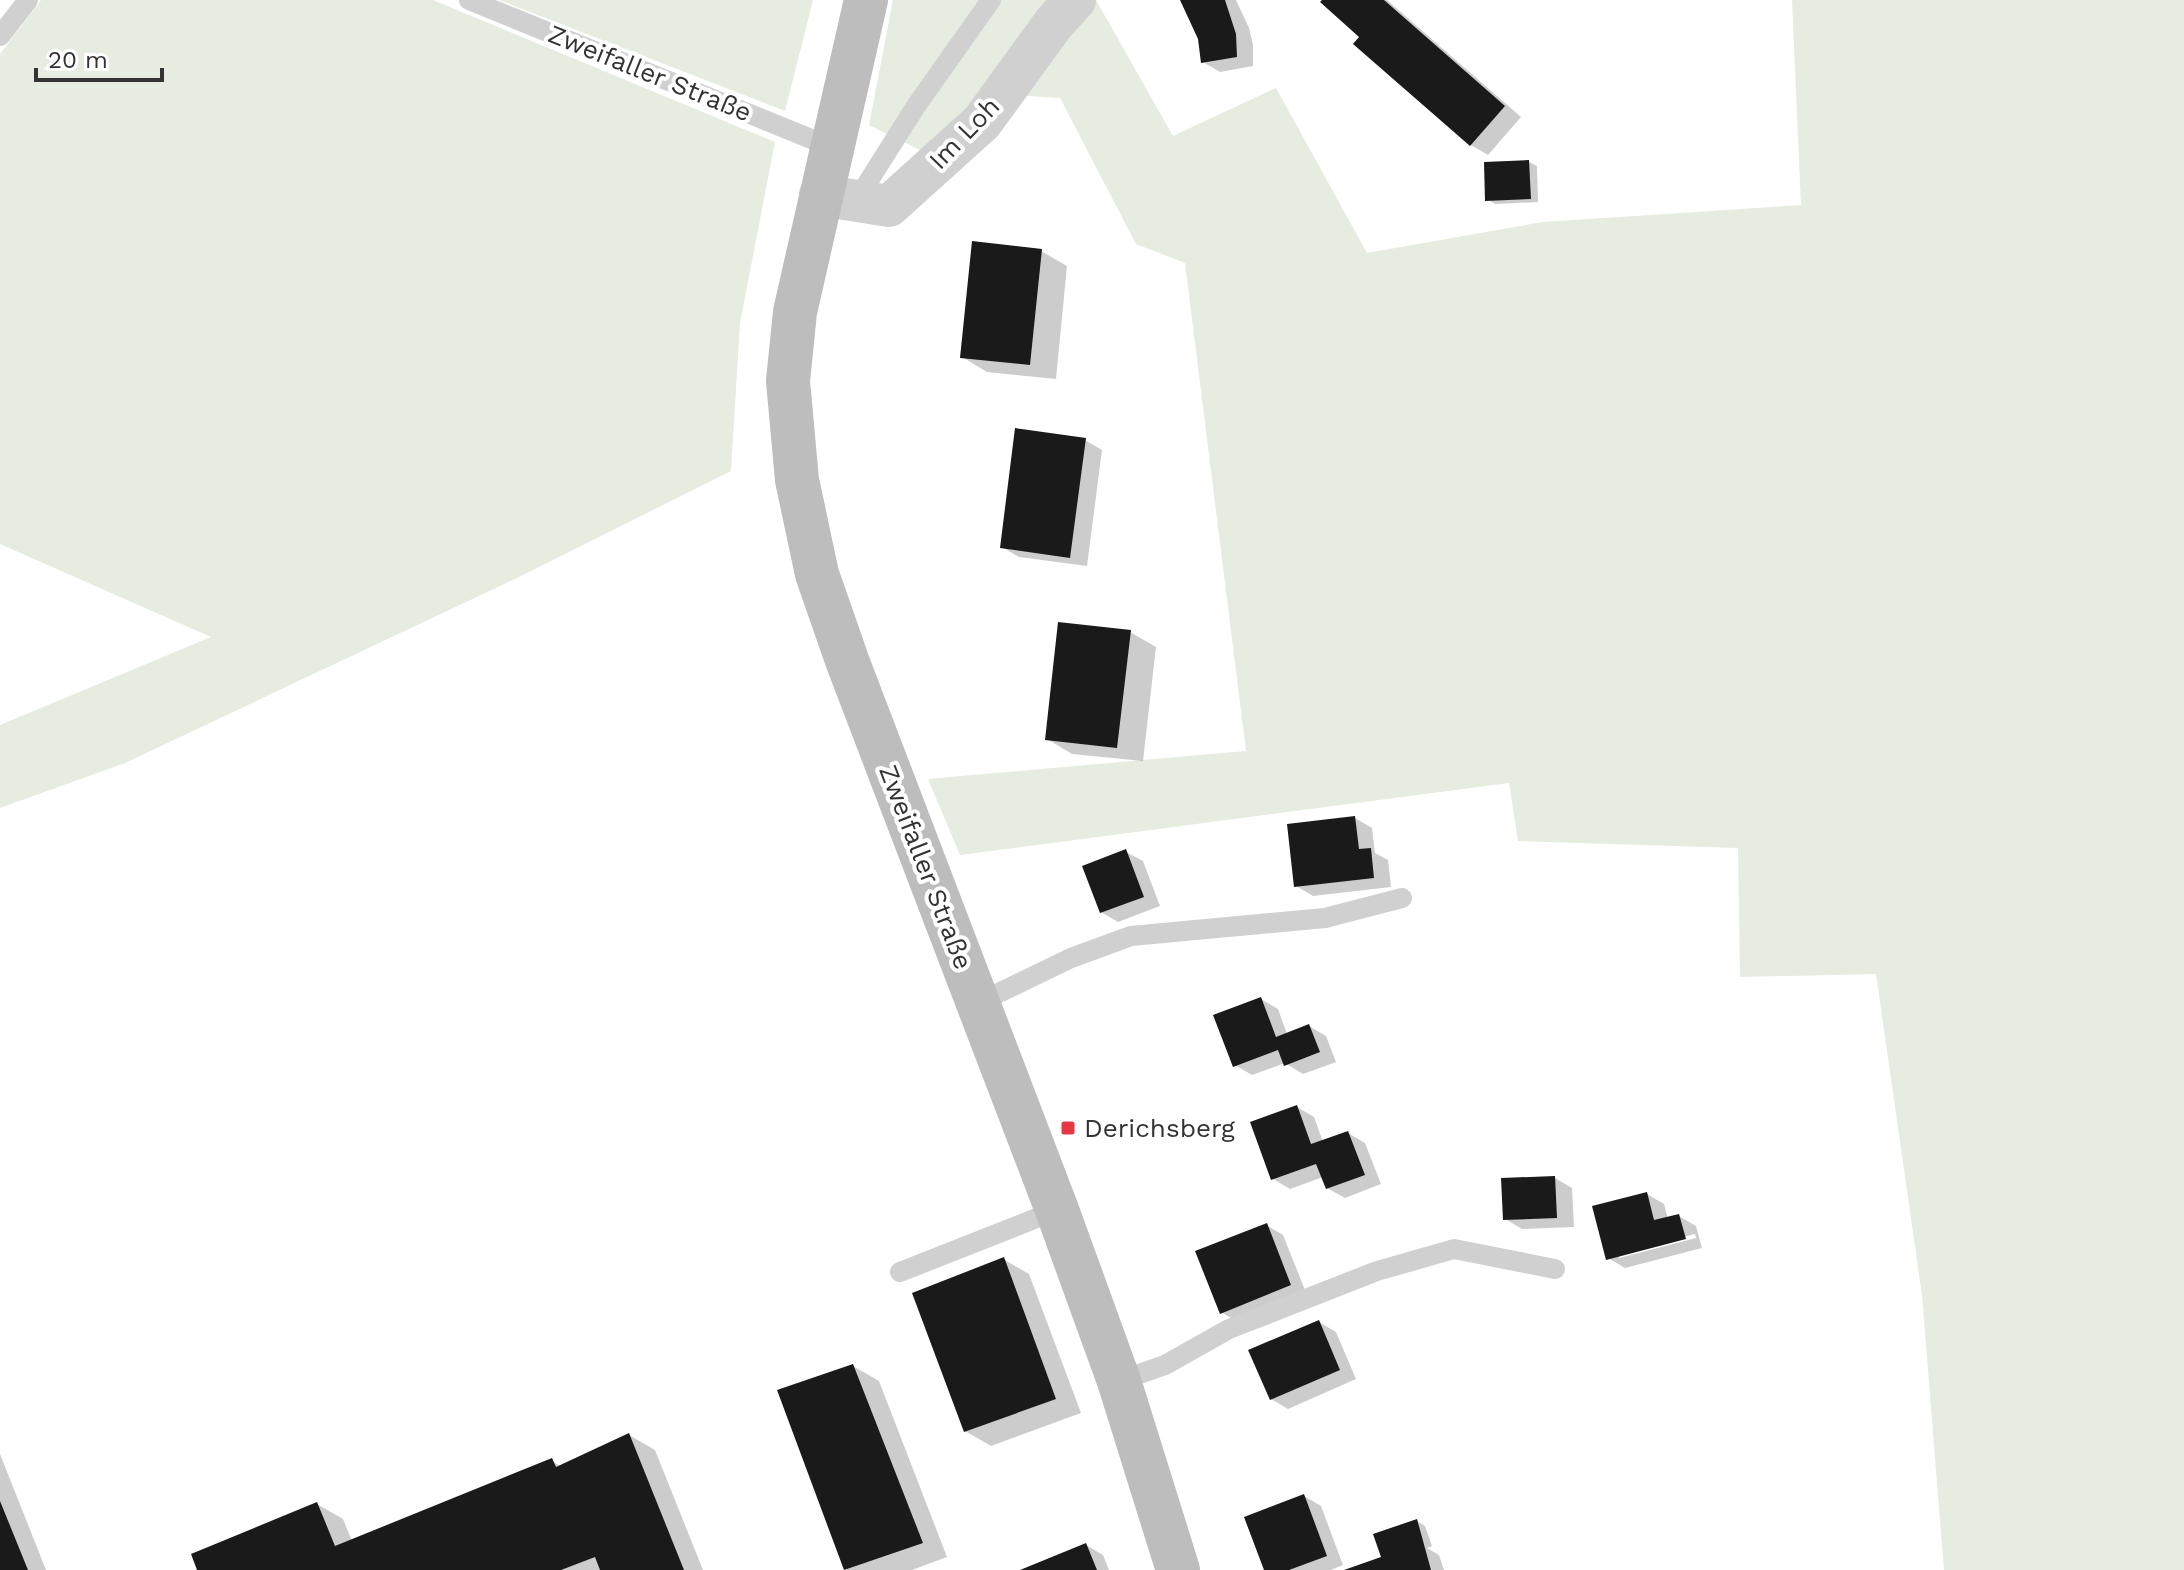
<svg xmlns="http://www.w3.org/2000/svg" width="2184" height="1570" font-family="'Work Sans',sans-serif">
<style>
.green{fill:#e6ecdf}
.shadow{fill:#0003;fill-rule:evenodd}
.building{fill:#1a1a1a}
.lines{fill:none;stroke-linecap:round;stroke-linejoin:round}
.lane{stroke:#d0d0d0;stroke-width:20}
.street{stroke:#d0d0d0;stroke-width:42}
.secondary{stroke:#bdbdbd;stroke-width:44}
.poi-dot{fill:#e63946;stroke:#fff;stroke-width:3}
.labels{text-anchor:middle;stroke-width:8;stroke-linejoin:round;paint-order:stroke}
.street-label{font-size:26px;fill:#333;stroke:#fff}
.poi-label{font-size:26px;fill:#333;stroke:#fff;text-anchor:start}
</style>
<rect width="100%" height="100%" fill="#fff"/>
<path class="green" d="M 41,0 L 433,0 L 775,142 L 740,323 L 731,471 L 521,576 L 125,763 L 0,808 L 0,725 L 211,637 L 0,544 L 0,54 Z
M 499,0 L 813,0 L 785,111 Z
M 893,0 L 1051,0 L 930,155 L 869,125 Z
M 1083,0 L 1096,0 L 1173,136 L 1276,88 L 1367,253 L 1543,222 L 1801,205 L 1792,0 L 2184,0 L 2184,1570 L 1944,1570 L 1922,1295 L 1876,974 L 1740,977 L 1738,848 L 1518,841 L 1509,783 L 960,855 L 928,779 L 1246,751 L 1185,263 L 1136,244 L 1060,98 L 1016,95 Z"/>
<path class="shadow" d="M 1182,0 L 1236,0 L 1249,28 L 1253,45 L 1253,66 L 1220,72 L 1203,62 L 1200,38 Z
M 1325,0 L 1387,0 L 1521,117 L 1488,155 L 1471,145 Z
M 1529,162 L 1537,166 L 1538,202 L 1495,204 L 1487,199 Z
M 1041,251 L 1067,266 L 1056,379 L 987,372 L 962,357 Z
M 1085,440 L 1102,450 L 1087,566 L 1019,557 L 1002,547 Z
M 1130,632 L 1156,647 L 1143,761 L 1072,754 L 1047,739 Z
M 1355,818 L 1372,828 L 1375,853 L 1388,860 L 1391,887 L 1313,896 L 1296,886 Z
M 1126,852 L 1143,861 L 1160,906 L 1118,922 L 1101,912 Z
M 1261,999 L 1278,1009 L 1287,1034 L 1309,1026 L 1326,1036 L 1336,1062 L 1303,1074 L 1285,1063 L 1252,1075 L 1235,1065 Z
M 1297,1107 L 1314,1117 L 1323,1142 L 1348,1133 L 1365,1143 L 1381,1184 L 1345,1198 L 1327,1188 L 1323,1177 L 1290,1189 L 1273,1179 Z
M 1555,1178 L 1572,1188 L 1574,1227 L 1522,1229 L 1505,1219 Z
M 1647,1194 L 1664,1204 L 1668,1219 L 1679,1216 L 1696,1226 L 1702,1248 L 1625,1268 L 1608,1258 ZM 1695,1234 L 1696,1238 L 1619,1258 L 1619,1254 Z
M 1266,1225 L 1283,1235 L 1307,1295 L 1238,1322 L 1221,1312 Z
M 1003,1259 L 1029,1274 L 1081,1413 L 991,1446 L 965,1431 Z
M 1319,1322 L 1336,1332 L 1356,1379 L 1288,1409 L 1271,1399 Z
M 853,1366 L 879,1381 L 947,1557 L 912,1570 L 847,1570 L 780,1392 Z
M 629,1435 L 655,1450 L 703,1570 L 199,1570 L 317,1504 L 343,1519 L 352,1541 L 552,1461 L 562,1467 Z
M 0,1454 L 46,1570 L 0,1570 Z
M 1304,1496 L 1321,1506 L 1343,1565 L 1331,1570 L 1266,1570 Z
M 1417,1521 L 1425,1526 L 1432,1546 L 1427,1548 L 1439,1555 L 1444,1570 L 1348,1570 L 1385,1557 Z
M 1086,1545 L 1103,1555 L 1109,1570 L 1025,1570 Z"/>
<path class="building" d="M 1180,0 L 1225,0 L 1236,34 L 1237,57 L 1201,63 L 1198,39 Z
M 1322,0 L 1384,0 L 1505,106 L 1470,146 L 1353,44 L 1359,37 L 1320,2 Z
M 1529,160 L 1531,199 L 1485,201 L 1484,162 Z
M 972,241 L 1042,249 L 1030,365 L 960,358 Z
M 1015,428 L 1086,438 L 1070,558 L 1000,548 Z
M 1058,622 L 1131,630 L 1117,748 L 1045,740 Z
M 1355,816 L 1359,849 L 1371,848 L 1374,878 L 1294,887 L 1287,824 Z
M 1126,849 L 1144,897 L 1100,913 L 1082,866 Z
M 1261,997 L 1276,1037 L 1309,1024 L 1320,1052 L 1284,1066 L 1278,1050 L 1233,1067 L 1213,1015 Z
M 1297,1105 L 1311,1144 L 1348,1131 L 1365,1175 L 1326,1189 L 1316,1164 L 1271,1180 L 1250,1122 Z
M 1555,1176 L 1557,1218 L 1503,1220 L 1501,1178 Z
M 1647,1192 L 1654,1220 L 1679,1214 L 1686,1239 L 1606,1260 L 1592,1206 Z
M 1267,1223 L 1291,1285 L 1220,1314 L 1195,1251 Z
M 1004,1257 L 1056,1399 L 964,1432 L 912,1293 Z
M 1319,1320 L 1340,1370 L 1270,1400 L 1248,1350 Z
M 853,1364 L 923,1543 L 844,1570 L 777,1390 Z
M 629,1433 L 684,1570 L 600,1570 L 595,1557 L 561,1570 L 197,1570 L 191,1554 L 317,1502 L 335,1546 L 552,1458 L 556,1467 Z
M 1304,1494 L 1327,1556 L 1289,1570 L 1264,1570 L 1244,1517 Z
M 0,1501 L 28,1570 L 0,1570 Z
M 1417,1519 L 1431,1570 L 1344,1570 L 1381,1557 L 1373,1534 Z
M 1086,1543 L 1097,1570 L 1020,1570 Z"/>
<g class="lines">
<path class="lane" d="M 469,0 L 831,147
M 0,36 L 28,0
M 856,201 L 916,106 L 991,0
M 978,1003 L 1071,958 L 1131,936 L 1325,918 L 1402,898
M 900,1272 L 1057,1210
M 1119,1381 L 1165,1365 L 1229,1329 L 1377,1271 L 1454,1249 L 1555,1269"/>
<path class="street" d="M 820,195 L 889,206 L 982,122 L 1054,23 L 1075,0"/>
<path class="secondary" d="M 866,0 L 795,312 L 788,381 L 797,480 L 817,574 L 848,663 L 1057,1210 L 1119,1381 L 1178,1570"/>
</g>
<rect class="poi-dot" x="1060" y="1120" width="16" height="16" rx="4"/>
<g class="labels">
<g class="street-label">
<text transform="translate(650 73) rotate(22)" y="9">Zweifaller Straße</text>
<text transform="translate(964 133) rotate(-46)" y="9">Im Loh</text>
<text transform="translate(926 867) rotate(69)" y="9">Zweifaller Straße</text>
</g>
<g class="poi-label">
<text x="1084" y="1137">Derichsberg</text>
</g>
</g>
<path d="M36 68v12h126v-12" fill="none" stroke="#333333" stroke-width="4"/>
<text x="48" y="68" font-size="24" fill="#333333" stroke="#ffffff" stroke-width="6" paint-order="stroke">20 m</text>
</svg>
